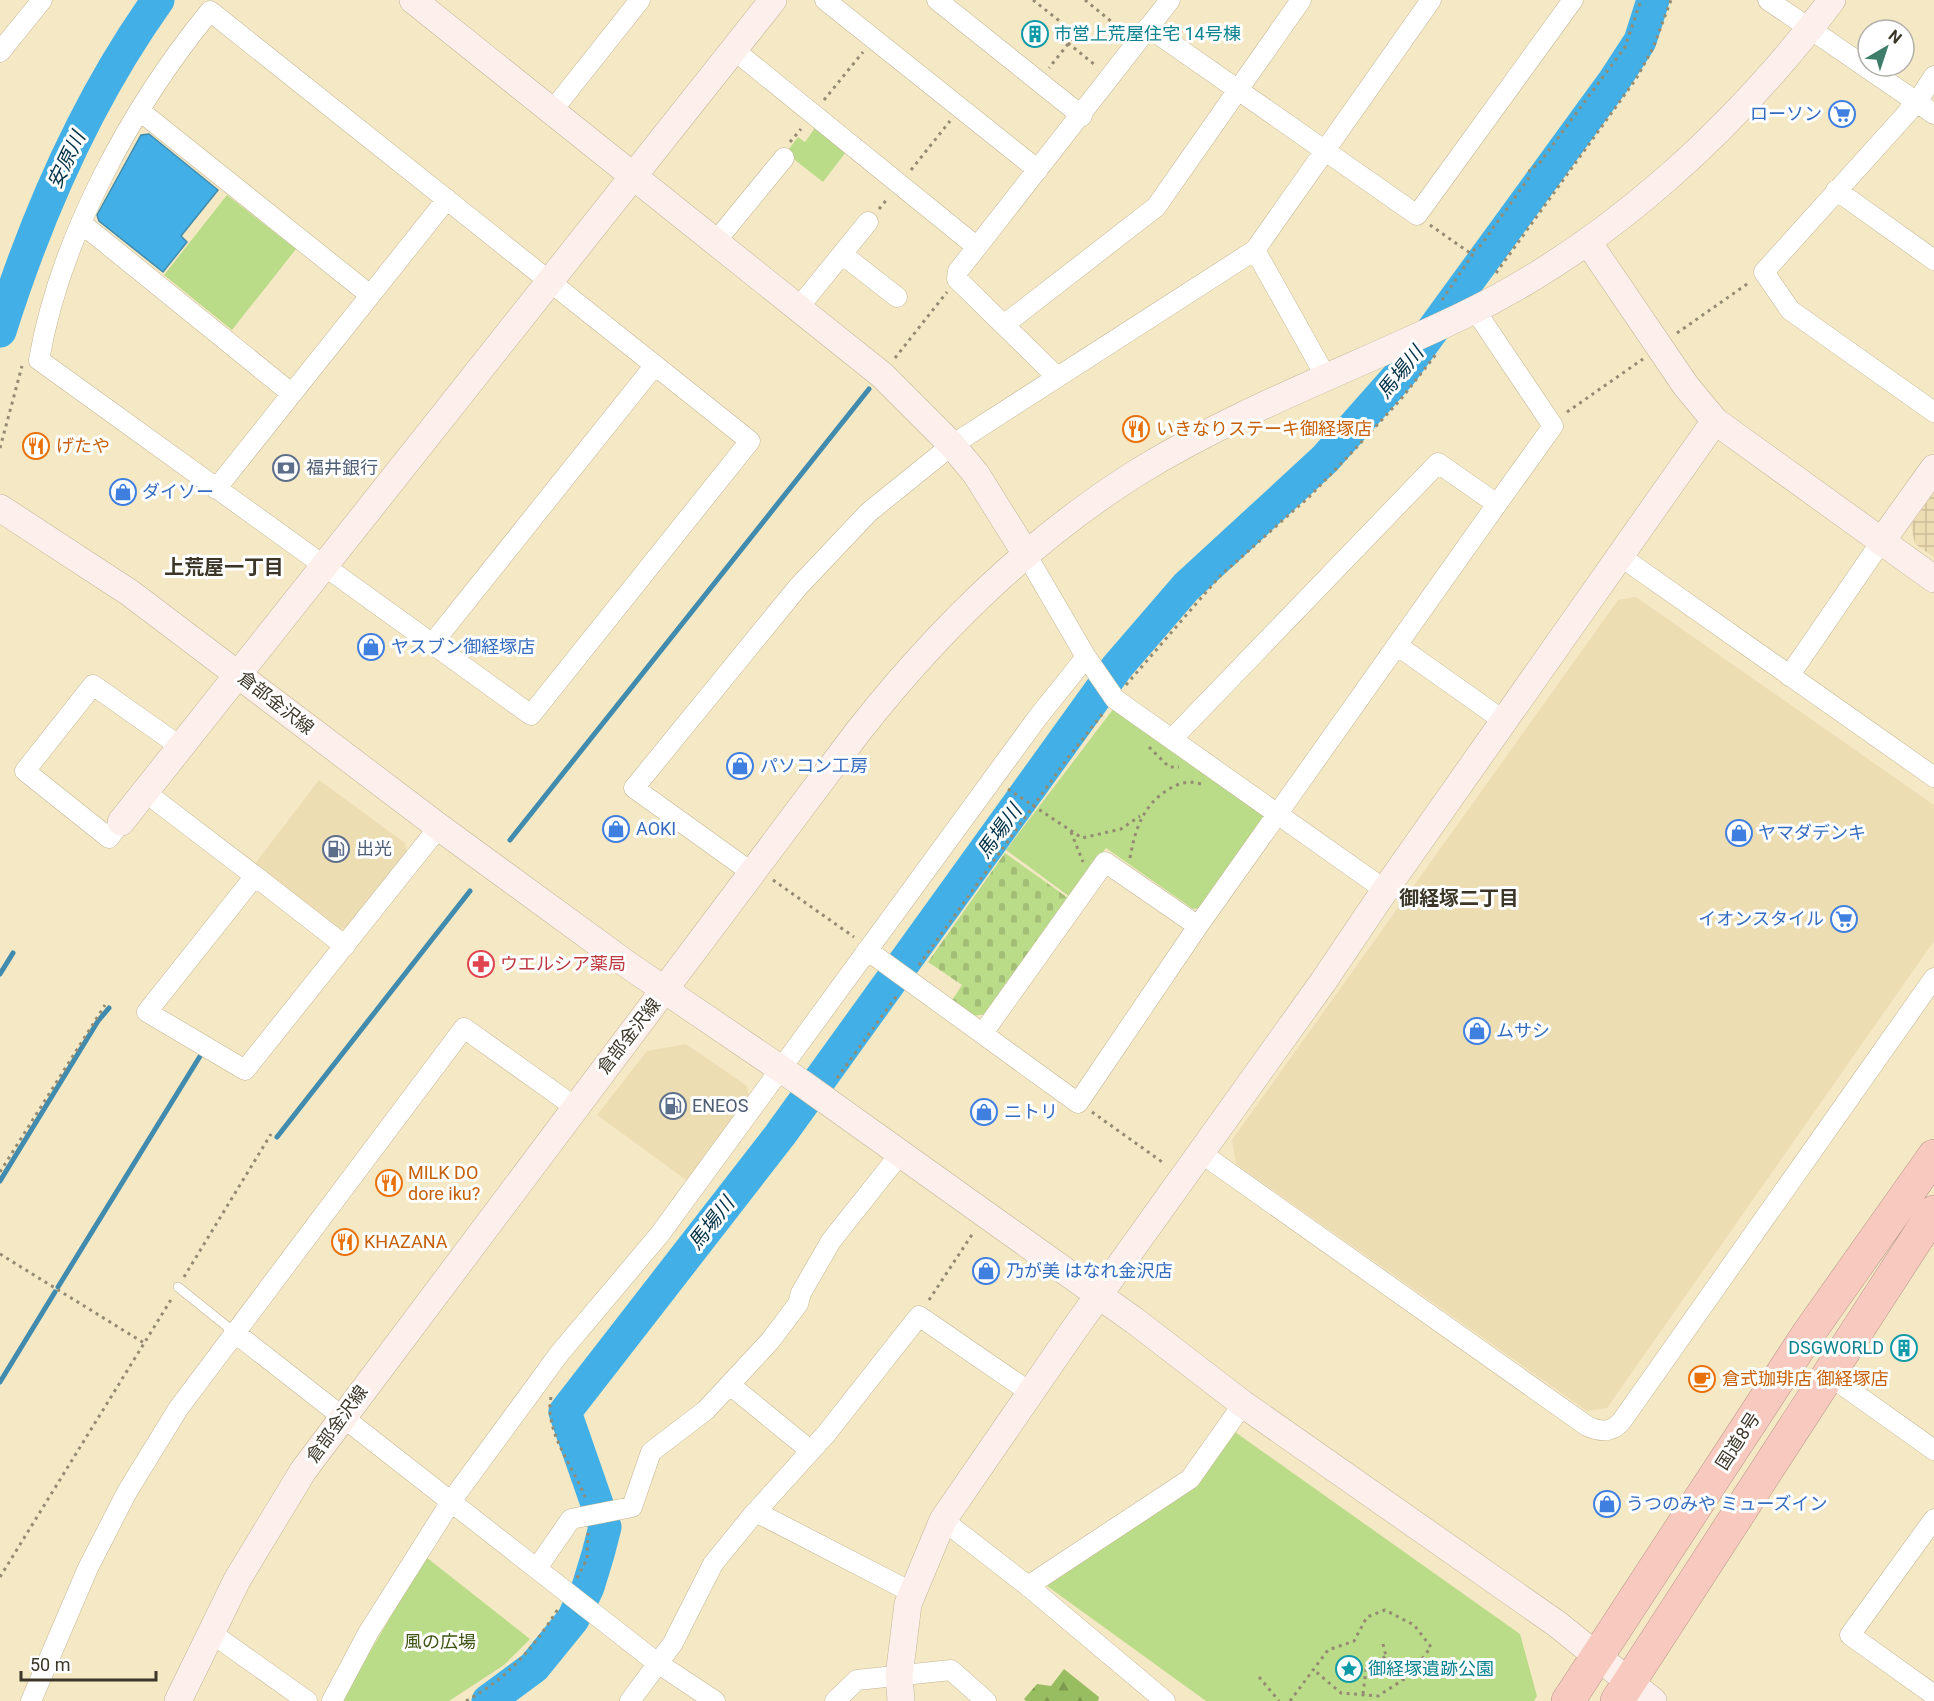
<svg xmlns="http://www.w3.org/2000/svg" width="1934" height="1701" font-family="Roboto,'Noto Sans JP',sans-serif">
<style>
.built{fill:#edddb3}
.industrial{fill:url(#industrial-grid)}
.green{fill:#badc89}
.forest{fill:url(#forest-firs)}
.cemetery{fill:url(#cemetery-stones)}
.water{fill:#42b0e7;stroke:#408bae;stroke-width:1.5}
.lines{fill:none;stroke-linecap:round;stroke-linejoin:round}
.stream{stroke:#408bae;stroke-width:5}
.river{stroke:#42b0e7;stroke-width:33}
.lane-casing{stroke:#c2b594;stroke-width:10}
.street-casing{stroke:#c2b594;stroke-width:21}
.secondary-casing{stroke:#c2b594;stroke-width:28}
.highway-casing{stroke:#b6968a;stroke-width:34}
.path{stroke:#948b73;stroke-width:3;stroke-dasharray:3 4.5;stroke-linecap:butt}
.lane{stroke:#fff;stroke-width:9}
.street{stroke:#fff;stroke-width:20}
.secondary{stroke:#fdefec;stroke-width:27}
.highway{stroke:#f8cabf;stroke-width:33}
.labels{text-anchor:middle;stroke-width:6;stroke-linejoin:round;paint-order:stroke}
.culture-label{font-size:18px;fill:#0d838f;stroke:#fff;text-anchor:start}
.shop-label{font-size:18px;fill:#366cbe;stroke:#fff;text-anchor:start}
.food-label{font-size:18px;fill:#c56008;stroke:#fff;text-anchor:start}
.service-label{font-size:18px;fill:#4e5e75;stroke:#fff;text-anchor:start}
.street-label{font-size:18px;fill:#3b3628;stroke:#fff}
.health-label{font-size:18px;fill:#be3a42;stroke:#fff;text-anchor:start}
.park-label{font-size:18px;fill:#3e5413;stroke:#fff}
.water-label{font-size:20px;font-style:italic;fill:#003147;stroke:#fff}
.neighbourhood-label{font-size:20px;font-weight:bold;fill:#3b3628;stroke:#fff}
</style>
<defs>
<pattern id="industrial-grid" width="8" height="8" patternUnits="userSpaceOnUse" patternTransform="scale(1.5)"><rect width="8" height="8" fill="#edddb3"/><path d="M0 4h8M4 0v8" fill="none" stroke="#ccbe9a"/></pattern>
<pattern id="forest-firs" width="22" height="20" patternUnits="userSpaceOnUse" patternTransform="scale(1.5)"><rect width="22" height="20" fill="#98bc60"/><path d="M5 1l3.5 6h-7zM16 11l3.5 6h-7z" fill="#7d9a4f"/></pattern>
<pattern id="cemetery-stones" width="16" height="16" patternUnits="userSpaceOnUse" patternTransform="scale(1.5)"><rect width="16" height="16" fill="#badc89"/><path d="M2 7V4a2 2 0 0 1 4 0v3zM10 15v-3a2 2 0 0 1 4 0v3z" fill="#a1bd76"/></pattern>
</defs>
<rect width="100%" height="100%" fill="#f5e8c5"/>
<path class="built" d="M 1636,597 L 1934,805 L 1934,941 L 1607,1408 L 1587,1411 L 1236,1164 L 1232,1140 L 1618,600 Z
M 319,780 L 405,843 L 407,855 L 349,928 L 338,929 L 254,865 Z
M 686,1044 L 747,1086 L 749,1098 L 689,1182 L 597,1115 L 647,1051 Z"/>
<path class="industrial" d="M 1934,492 L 1934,557 L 1915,544 L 1911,525 Z"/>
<path class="green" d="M 815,128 L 846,152 L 823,182 L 786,153 L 798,137 L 805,142 Z
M 227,195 L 296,249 L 232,330 L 164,275 Z
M 1114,708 L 1269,816 L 1202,908 L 1193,909 L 1106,848 L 1070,897 L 1006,850 Z
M 1235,1432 L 1520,1634 L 1537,1696 L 1534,1701 L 1206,1701 L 1047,1586 L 1195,1486 Z
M 426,1557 L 530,1639 L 504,1665 L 449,1701 L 341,1701 Z"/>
<path class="forest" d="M 1064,1669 L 1099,1697 L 1098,1701 L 1026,1701 L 1024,1699 L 1037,1684 L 1051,1686 Z"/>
<path class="cemetery" d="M 1005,853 L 1068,898 L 986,1014 L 973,1016 L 951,1002 L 962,985 L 928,962 Z"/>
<path class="water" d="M 149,134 L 218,190 L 181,236 L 187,242 L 163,272 L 99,221 L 97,215 L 141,135 Z"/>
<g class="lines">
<path class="stream" d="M 510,840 L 869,389
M 0,974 L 13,953
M 277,1137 L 470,891
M 0,1181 L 98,1021 L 109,1008
M 58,1287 L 202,1053
M 0,1382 L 55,1292"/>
<path class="river" d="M 0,331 C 37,214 86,101 158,0
M 488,1701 L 534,1667 L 573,1619 L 588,1587 L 598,1554 L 605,1527 L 565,1412 L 780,1135 L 1117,667 L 1186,587 L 1325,459 L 1402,372 L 1614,81 L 1640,41 L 1653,0"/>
<defs>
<path id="lane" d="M 178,1287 L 234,1332"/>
<path id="street" d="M 825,0 L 1038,170
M 937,0 L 1082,116
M 1768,0 L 1934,114
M 210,11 L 750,441 L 531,715 L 39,360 C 60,238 132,106 210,11 Z
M 1148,27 L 1417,215 L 1573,0
M 734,50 L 977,247 L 1170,0
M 0,52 L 42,0
M 1934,76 L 1917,102 L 1764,272 L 1790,310 L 1934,412
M 140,111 L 370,295
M 552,111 L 640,0
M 1836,190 L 1934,260
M 81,223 L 291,393
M 716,241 L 784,158
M 977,247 L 958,271 L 957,279 L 1057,377
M 1255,250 L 1326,377
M 842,254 L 897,297
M 799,307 L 868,222
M 1005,324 L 1156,207 L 1301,0
M 216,489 L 447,199
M 1026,554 L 1086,657 L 1115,699 L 1385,890
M 1620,556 L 1934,777
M 432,644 L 655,365
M 1398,646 L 1504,721
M 1789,676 L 1881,542
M 1172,739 L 1438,463 L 1497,504 L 1553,426 L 1475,310
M 145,792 L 255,876 L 147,1012 L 245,1070 L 439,827
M 121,822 L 109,838 L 25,771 L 93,685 L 181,747
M 751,872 L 634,788 L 798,587 L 869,512 L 952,445 L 1255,250 L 1431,0
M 255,876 L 345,946
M 867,950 L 1078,1103 L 1198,926 L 1497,504
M 983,1033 L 1105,862 L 1198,926
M 1201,1153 L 1587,1426 C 1600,1432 1611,1433 1621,1422 L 1934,978
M 234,1332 L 656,1662 L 715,1701
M 1830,1376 L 1934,1450
M 730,1385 L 811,1451
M 756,1512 L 913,1593
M 1934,1519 L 1850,1635 L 1934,1695
M 943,1520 L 1028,1586 L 1165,1701
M 537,1568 L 571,1519 L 632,1507 L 651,1452 L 706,1410 L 770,1341 L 798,1304 L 801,1293 L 831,1241 L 900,1154
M 1028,1586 L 1190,1479 L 1243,1404
M 210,1632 L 307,1701
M 31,1701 L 88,1568 L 127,1492 L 178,1409 L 464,1028 L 575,1107
M 332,1701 L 368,1633 L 452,1500 L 559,1354 L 660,1234 L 1038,717 L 1086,657
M 630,1701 L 673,1643 L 713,1564 L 752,1516 L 826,1434 L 919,1316 L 1031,1393
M 835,1701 L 857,1680 L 951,1670 L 986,1701"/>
<path id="secondary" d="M 413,0 L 882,375 L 952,445 L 976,474 L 1026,554
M 1588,242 L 1686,386 L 1715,421 L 1934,579
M 0,508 L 130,593 L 439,827 L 628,965 L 803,1084 L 1135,1321 L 1243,1404 L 1557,1624 L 1653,1701
M 1881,542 L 1934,468
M 121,822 L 773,0
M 178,1701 L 237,1580 L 303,1471 L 857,733 C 937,631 1028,541 1138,472 C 1240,409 1354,368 1462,316 C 1609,245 1734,129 1832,0
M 901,1701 L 899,1676 L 908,1604 L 943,1520 L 1073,1331 L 1323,982 L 1385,890 L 1715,421"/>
<path id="highway" d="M 1568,1701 L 1808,1334 L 1934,1156
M 1617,1701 L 1934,1212"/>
</defs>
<use href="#lane" class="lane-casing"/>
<use href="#street" class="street-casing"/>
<use href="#secondary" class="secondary-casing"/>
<use href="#highway" class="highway-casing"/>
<path class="path" d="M 1033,0 L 1076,34 L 1049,68
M 1085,0 L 1123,31
M 1068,43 L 1095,65
M 824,100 L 863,52
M 790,142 L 801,129
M 911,170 L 950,121
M 879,209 L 888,198
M 1430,225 L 1470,253 L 1481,245 L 1528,179 L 1530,169 L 1538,165 L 1625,47 L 1641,0
M 1496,273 L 1636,79 L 1653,48 L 1671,0
M 1442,300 L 1475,251
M 1677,333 L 1750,282
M 895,358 L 947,292
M 1567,412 L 1643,359
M 0,448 L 22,366
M 1126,685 L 1220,576 L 1309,497 L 1355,449 L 1401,399 L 1437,353
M 1149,747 L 1169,767 L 1179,767
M 1008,789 L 1082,838 L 1121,829 L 1140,816
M 1071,832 L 1083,862
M 1130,858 C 1135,829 1143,805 1169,789 C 1179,783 1189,780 1201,784
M 773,880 L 854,937
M 919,965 L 1067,759 L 1103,713
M 837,1078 L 898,994
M 1092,1112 L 1165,1164
M 0,1172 L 105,1005
M 0,1254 L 144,1343
M 184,1277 L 271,1134
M 929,1300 L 973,1233
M 551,1397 C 544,1431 573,1466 585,1497
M 0,1577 L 172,1298
M 577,1578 L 587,1559 L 588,1533
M 1383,1644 L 1386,1656 L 1409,1676
M 1259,1677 L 1279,1701
M 1363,1694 L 1366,1669 L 1386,1656
M 466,1701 C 509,1677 532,1650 558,1609
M 1290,1701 L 1328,1650 L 1354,1641 L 1367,1617 L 1385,1610 L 1414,1625 L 1431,1647 L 1409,1676 L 1378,1696 L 1341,1693 L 1314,1670"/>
<use href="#lane" class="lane"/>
<use href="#street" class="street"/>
<use href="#secondary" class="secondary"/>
<use href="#highway" class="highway"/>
</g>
<defs>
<symbol id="building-ring" viewBox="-11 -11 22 22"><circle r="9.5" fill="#fff" stroke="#0f9aa8" stroke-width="1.5"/><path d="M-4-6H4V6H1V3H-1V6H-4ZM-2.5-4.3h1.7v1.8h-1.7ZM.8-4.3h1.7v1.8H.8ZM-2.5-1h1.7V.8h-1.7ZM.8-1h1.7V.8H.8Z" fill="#0f9aa8"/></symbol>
<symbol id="supermarket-ring" viewBox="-11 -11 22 22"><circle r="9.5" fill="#fff" stroke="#3f7fe0" stroke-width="1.5"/><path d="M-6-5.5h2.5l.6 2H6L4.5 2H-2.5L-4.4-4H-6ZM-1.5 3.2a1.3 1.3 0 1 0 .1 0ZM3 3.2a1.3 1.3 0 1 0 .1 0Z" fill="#3f7fe0"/></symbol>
<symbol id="restaurant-ring" viewBox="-11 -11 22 22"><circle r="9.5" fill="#fff" stroke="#e8710a" stroke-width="1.5"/><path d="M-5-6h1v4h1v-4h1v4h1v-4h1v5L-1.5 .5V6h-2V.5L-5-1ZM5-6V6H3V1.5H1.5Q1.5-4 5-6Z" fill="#e8710a"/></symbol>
<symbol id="bank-ring" viewBox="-11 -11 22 22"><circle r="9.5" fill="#fff" stroke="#5c6f8a" stroke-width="1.5"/><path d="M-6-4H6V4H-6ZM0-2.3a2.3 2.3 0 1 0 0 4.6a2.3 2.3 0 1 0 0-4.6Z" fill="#5c6f8a"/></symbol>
<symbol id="shop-ring" viewBox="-11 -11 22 22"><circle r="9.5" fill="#fff" stroke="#3f7fe0" stroke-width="1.5"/><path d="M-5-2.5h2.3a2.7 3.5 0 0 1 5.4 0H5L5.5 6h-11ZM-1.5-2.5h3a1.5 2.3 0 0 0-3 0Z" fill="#3f7fe0"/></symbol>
<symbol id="fuel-ring" viewBox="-11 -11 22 22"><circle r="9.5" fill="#fff" stroke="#5c6f8a" stroke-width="1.5"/><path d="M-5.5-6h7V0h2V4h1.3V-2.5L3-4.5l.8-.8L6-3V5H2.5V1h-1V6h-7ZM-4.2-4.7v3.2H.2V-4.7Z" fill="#5c6f8a"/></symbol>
<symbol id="pharmacy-ring" viewBox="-11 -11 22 22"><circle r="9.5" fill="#fff" stroke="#e0444e" stroke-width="1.5"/><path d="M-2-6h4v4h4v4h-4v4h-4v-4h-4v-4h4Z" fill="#e0444e"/></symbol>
<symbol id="cafe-ring" viewBox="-11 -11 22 22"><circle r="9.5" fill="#fff" stroke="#e8710a" stroke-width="1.5"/><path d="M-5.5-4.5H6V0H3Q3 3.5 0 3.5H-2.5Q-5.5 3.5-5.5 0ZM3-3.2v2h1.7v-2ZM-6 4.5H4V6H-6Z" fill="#e8710a"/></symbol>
<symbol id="sight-ring" viewBox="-11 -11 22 22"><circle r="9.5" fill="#fff" stroke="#0f9aa8" stroke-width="1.5"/><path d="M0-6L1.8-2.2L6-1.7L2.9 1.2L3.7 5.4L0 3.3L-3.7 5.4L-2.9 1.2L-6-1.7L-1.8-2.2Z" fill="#0f9aa8"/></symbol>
</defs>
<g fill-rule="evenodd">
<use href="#building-ring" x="1020" y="19" width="30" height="30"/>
<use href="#supermarket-ring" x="1827" y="99" width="30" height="30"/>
<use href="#restaurant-ring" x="1121" y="414" width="30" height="30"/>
<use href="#restaurant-ring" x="21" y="431" width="30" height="30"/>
<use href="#bank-ring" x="271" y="453" width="30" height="30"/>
<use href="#shop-ring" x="108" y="477" width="30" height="30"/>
<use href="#shop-ring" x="356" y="632" width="30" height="30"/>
<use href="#shop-ring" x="725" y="751" width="30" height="30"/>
<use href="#shop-ring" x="601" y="814" width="30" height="30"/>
<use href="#shop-ring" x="1724" y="818" width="30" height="30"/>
<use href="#fuel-ring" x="321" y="834" width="30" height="30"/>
<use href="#supermarket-ring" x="1829" y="904" width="30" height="30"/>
<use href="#pharmacy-ring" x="466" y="949" width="30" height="30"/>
<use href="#shop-ring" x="1462" y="1016" width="30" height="30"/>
<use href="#fuel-ring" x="658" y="1091" width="30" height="30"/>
<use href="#shop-ring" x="969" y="1097" width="30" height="30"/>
<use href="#restaurant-ring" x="374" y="1168" width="30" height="30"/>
<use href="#restaurant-ring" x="330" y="1227" width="30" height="30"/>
<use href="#shop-ring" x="971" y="1256" width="30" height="30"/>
<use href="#building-ring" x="1889" y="1333" width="30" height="30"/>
<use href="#cafe-ring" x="1687" y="1364" width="30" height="30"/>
<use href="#shop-ring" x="1592" y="1489" width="30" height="30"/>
<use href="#sight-ring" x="1334" y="1654" width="30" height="30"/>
</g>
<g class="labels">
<g class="culture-label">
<text x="1054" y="40">市営上荒屋住宅 14号棟</text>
<text x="1884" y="1354" text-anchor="end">DSGWORLD</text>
<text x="1368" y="1675">御経塚遺跡公園</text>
</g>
<g class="shop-label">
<text x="1822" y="120" text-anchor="end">ローソン</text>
<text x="142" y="498">ダイソー</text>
<text x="391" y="653">ヤスブン御経塚店</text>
<text x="760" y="772">パソコン工房</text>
<text x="636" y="835">AOKI</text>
<text x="1758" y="839">ヤマダデンキ</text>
<text x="1824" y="925" text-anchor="end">イオンスタイル</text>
<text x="1496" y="1037">ムサシ</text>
<text x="1004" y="1118">ニトリ</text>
<text x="1006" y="1277">乃が美 はなれ金沢店</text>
<text x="1626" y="1510">うつのみや ミューズイン</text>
</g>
<g class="food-label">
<text x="1156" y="435">いきなりステーキ御経塚店</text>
<text x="56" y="452">げたや</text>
<text x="408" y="1179">MILK DO<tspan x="408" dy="21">dore iku?</tspan></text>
<text x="364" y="1248">KHAZANA</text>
<text x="1722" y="1385">倉式珈琲店 御経塚店</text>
</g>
<g class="service-label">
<text x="306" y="474">福井銀行</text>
<text x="356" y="855">出光</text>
<text x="692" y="1112">ENEOS</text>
</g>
<g class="street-label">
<text transform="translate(276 703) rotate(38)" y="6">倉部金沢線</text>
<text transform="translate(629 1036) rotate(-52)" y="6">倉部金沢線</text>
<text transform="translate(337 1424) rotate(-54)" y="6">倉部金沢線</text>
<text transform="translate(1738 1441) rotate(-57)" y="6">国道8号</text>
</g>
<g class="health-label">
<text x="500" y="970">ウエルシア薬局</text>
</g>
<g class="park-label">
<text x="440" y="1648">風の広場</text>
</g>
<g class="water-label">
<text transform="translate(66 160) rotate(-64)" y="7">安原川</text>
<text transform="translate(1400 372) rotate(-51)" y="7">馬場川</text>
<text transform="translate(999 831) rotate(-54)" y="7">馬場川</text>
<text transform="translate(711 1223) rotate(-52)" y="7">馬場川</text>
</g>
<g class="neighbourhood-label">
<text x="224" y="574">上荒屋一丁目</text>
<text x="1459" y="905">御経塚二丁目</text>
</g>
</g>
<g transform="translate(1886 48) rotate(39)"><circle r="28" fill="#ffffff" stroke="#b1afa9" stroke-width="1.5"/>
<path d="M0-4.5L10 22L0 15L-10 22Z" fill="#3e7d6a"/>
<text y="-9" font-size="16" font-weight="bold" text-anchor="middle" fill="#3b3628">N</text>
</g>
<path d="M21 1671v9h135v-9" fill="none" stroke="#3b3628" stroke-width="3"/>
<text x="30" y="1671" font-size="18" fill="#3b3628" stroke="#ffffff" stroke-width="4.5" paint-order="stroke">50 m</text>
</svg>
